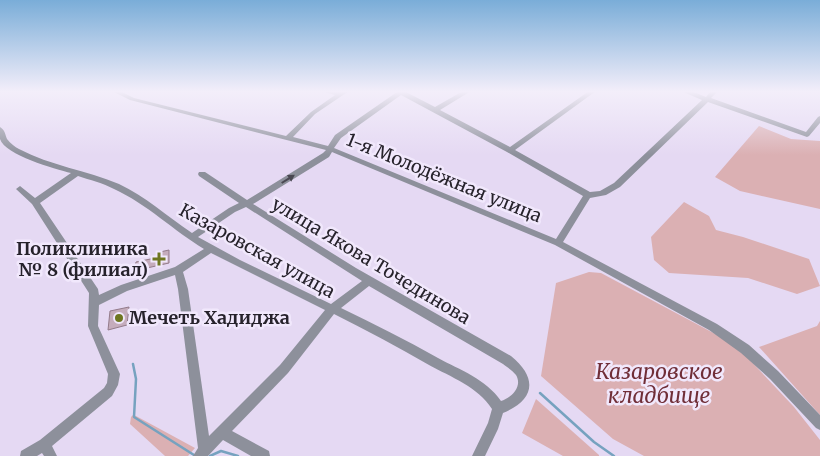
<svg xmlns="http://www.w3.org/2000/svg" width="820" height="456" font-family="Merriweather,serif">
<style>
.green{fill:#dbb0b3}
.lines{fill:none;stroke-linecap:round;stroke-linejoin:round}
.stream{stroke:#76a2bf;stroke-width:2.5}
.building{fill:#c5acbc;stroke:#937b8a}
.minor{fill:#8d909b;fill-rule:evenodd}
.oneway{fill:#4a4852}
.poi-dot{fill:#6e7620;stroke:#f1e8fc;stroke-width:2}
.labels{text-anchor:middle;stroke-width:5;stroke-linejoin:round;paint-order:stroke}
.street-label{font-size:18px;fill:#26222b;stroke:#f1e8fc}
.poi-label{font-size:18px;font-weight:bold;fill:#26222b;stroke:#f1e8fc;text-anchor:end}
.near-park-label{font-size:21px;font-style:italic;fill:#702e38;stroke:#f1e8fc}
</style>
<rect width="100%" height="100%" fill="#e5d9f3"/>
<path class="green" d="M 759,126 L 791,139 L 820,141 L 820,209 L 740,191 L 715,177 Z
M 684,202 L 709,216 L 716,230 L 743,237 L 809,259 L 820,286 L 797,294 L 748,278 L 669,273 L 654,260 L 651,237 Z
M 589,272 L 601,273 L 721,337 L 747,357 L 794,407 L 820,440 L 820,456 L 644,456 L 613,439 L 541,376 L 556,283 Z
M 820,321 L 820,415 L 759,347 L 817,326 Z
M 536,399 L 599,455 L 599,456 L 563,456 L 522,433 Z
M 133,415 L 136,416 L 195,448 L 188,456 L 165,456 L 130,424 L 131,417 Z"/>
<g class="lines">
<path class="stream" d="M 133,364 L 136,379 L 134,417 L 194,455
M 540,393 L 594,442 L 614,456
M 210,456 L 221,451 L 238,456"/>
</g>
<path class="building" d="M 169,250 L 169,263 L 134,271 L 136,262 L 160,257 L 160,252 Z
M 129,307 L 127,325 L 108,330 L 110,311 Z"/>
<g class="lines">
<path class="minor" d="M 112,91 L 120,91 L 134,98 L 286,136 L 311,112 L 335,95 L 321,91 L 340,92 L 349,91 L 315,114 L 293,137 L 328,146 L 335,135 L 397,92 L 396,91 L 404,91 L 435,107 L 463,91 L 471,91 L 440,110 L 510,147 L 589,91 L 596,91 L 515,150 L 590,192 L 600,191 L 614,183 L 702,100 L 681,91 L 691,91 L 706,97 L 711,91 L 718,91 L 711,98 L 806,132 L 818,117 L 820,116 L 820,123 L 809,136 L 807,137 L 708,102 L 620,187 L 606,195 L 590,198 L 563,242 L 717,324 L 749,345 L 778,371 L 820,415 L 820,430 L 816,428 L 770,379 L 741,353 L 709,330 L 555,245 L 332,152 L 329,157 L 253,204 L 356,268 L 511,356 C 538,378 535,400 503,413 L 498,429 L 485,456 L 472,456 L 488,423 L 492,409 C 478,387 451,377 429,365 C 398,347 366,330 334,314 L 288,373 L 232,431 L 269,451 L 270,456 L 251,456 L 223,440 L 208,456 L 193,456 L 198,448 L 178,289 L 175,275 L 127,291 L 99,305 L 98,326 L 120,374 L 118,385 L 112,396 L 52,446 L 57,456 L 44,456 L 42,453 L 37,456 L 20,456 L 21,451 L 40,440 L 104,388 L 107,383 L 108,374 L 88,326 L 89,293 L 32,204 L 16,189 L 20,186 L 35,198 L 71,173 C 55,169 5,155 0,139 C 0,135 0,131 0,127 C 5,130 5,134 7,139 C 10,143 15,147 19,149 C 51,166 86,170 119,184 C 145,196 168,217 192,233 L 229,208 L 239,203 L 199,176 L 198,174 L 199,172 L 205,172 L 247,200 L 323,153 L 326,150 L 130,100 ZM 401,95 L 507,152 L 583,196 L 556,239 L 334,148 L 341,138 ZM 78,176 C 90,180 103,183 114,189 C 147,204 174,231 204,249 L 175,267 L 121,285 L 99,295 L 98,289 L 40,203 ZM 246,207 L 362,281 L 331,304 L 240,260 L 198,237 L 235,212 ZM 211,253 L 325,310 L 280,365 L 209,436 L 188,289 L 183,272 ZM 369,286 L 503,364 C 507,367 513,371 516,375 C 523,387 511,398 501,401 C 486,379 460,370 438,358 C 406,340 374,324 341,308 Z"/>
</g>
<defs><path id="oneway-solid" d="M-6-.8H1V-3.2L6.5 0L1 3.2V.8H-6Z" transform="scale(1.25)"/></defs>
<use class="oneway" href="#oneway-solid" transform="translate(288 179) rotate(-32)"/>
<linearGradient id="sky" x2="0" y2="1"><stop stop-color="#7aadd8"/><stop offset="0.59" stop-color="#f3eefa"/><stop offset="1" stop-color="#f3eefa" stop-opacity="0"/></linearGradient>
<rect width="820" height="155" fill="url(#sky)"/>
<g class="poi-dot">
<path d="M156.5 251.5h5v5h5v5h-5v5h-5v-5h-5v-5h5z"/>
<circle cx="119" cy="318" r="5"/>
</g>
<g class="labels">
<g class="street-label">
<text transform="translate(444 178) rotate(22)" y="6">1-я Молодёжная улица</text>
<text transform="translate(257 251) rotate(29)" y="6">Казаровская улица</text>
<text transform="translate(371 261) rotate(31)" y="6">улица Якова Точединова</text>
</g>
<g class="poi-label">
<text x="148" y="255">Поликлиника<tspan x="148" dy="21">№ 8 (филиал)</tspan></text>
<text x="129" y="324" text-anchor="start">Мечеть Хадиджа</text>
</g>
<g class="near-park-label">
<text x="659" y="379">Казаровское<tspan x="659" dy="24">кладбище</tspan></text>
</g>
</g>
</svg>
